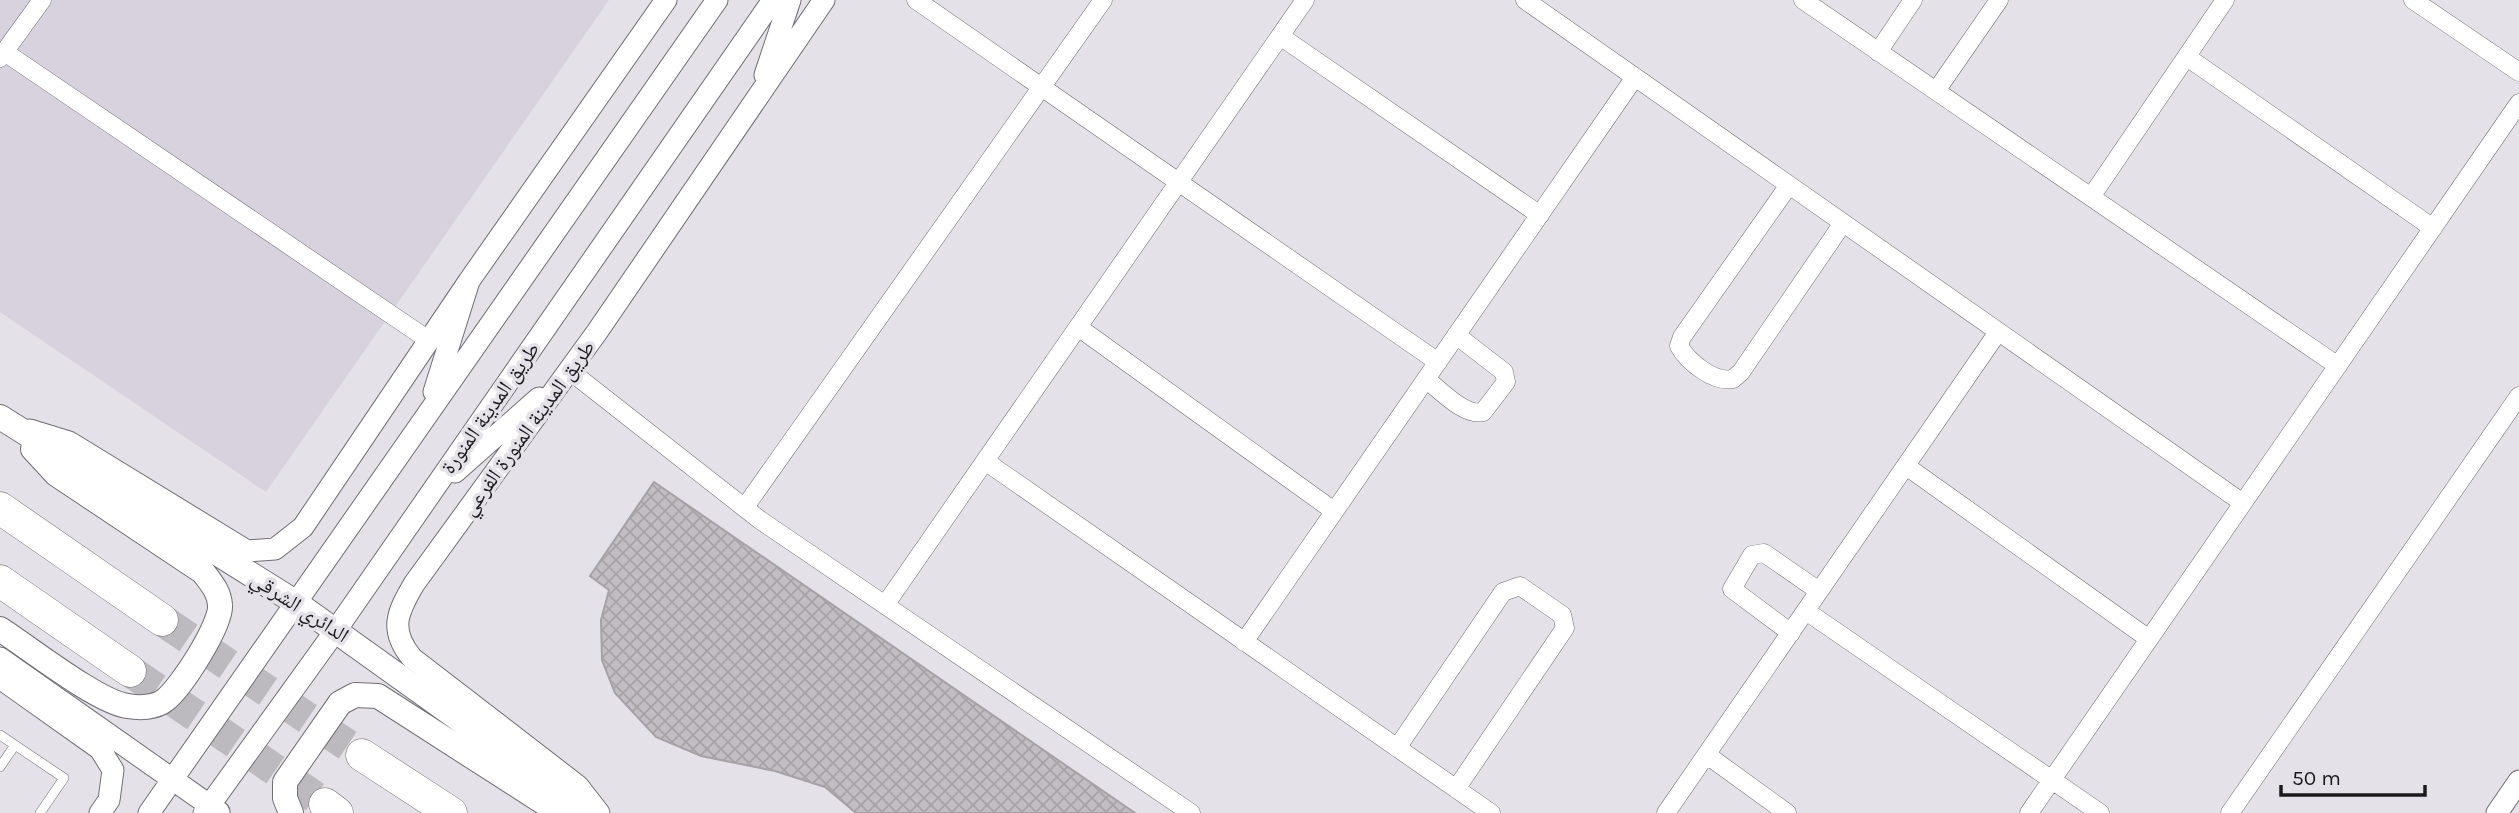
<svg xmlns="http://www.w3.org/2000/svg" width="2519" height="813" font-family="Karla,'Noto Naskh Arabic',sans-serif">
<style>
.built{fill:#d8d2df}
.building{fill:url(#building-cross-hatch);stroke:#a6a1a6;stroke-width:2}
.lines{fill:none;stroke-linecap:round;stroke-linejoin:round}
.motorway-tunnel{stroke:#bcb9bf;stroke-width:32;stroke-dasharray:32 16;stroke-linecap:butt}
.service-casing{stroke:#706e74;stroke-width:10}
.minor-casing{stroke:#706e74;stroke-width:19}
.tertiary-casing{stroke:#706e74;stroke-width:23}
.secondary-casing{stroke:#706e74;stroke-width:26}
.motorway-casing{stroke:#706e74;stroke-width:33}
.service{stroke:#fff;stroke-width:9}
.minor{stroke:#fff;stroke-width:18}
.tertiary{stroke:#fff;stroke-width:21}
.secondary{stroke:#fff;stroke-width:24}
.motorway{stroke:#fff;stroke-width:32}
.labels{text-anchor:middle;stroke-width:7;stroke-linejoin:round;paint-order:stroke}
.street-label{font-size:21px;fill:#1b1b1d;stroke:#e4e1e8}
</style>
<defs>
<pattern id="building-cross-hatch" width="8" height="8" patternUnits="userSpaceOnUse" patternTransform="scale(1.75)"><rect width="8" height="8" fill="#c2bdc2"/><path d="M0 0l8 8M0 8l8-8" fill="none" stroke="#a6a2a6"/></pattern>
</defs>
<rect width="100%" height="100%" fill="#e4e1e8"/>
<path class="built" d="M 0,0 L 609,0 L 266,492 L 0,312 Z"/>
<path class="building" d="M 654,482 L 1135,813 L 856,813 L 825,787 L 775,771 L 701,756 L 656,737 L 615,693 L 602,660 L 601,620 L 609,590 L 590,576 Z"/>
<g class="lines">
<path class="motorway-tunnel" d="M 162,620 L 362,755
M 130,671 L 325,804"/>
<defs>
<path id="service" d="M 0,735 L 64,778 L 40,813
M 0,767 L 15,745"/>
<path id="minor" d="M 916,0 L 1438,362
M 1525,0 L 2243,503
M 1803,0 L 2338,366
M 2413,0 L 2519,72
M 1280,36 L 1540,215
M 1878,52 L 1913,0
M 6,53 L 427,339
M 2187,57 L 2433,228
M 0,58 L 42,0
M 1936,91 L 1999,0
M 1789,185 L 1682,337 L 1679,346 C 1688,362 1714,383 1733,379 L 1741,372 L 1843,223
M 2091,197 L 2225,0
M 1078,327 L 1334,511
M 570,371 L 760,520 L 1191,813
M 1426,379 C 1440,390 1465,417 1483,412 L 1506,382 L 1504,372 L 1456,335
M 985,461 L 1491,813
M 1906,466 L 2149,639
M 745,507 L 1103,0
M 885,605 L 1305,0
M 1806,611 L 2100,813
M 1791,633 L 1732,589 L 1752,555 L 1764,553 L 1819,591
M 1244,642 L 1635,77
M 1397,748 L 1503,592 L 1520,586 L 1562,615 L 1565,628 L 1456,789
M 1707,755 L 1787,813
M 1666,813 L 1998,332
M 2029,813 L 2519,103
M 2230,813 L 2519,396"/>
<path id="tertiary" d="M 765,75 L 790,0
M 434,392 L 469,281 L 666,0
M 30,430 L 69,442 L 247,551 L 275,549 L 303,527 L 469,281
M 455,472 L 539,398
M 0,658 L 219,812
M 0,678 L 100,749 L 113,770 L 109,800 L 100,813
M 149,813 L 717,0
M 204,813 L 336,630 L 773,0
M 599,813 L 578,786 L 412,658 C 389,630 397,613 414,584 L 597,332 L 824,0
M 2497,813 L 2519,781"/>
<path id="secondary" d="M 0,417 L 295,602 L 590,813
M 0,629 C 28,647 99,703 128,706 C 139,708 155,708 165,700 C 181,688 222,624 220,605 C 219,591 211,583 203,572 L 56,474 L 33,449
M 291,813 L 285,798 L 285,782 L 340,703 L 355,695 L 378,696 L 560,813"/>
<path id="motorway" d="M 0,508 L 162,620
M 0,581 L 130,671
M 362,755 L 451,813
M 325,804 L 337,813"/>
</defs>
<use href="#service" class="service-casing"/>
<use href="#minor" class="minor-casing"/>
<use href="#tertiary" class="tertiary-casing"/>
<use href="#secondary" class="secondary-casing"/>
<use href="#motorway" class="motorway-casing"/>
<use href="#service" class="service"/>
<use href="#minor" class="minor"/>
<use href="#tertiary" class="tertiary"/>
<use href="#secondary" class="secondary"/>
<use href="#motorway" class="motorway"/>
</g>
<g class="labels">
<g class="street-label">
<text transform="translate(490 408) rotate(-55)" y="7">طريق المدينة المنورة</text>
<text transform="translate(528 428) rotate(-54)" y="7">طريق المدينة المنورة الفرعي</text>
<text transform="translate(300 607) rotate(33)" y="7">الدائري الشرقي</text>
</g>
</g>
<path d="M2281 785v10h144v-10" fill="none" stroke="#1b1b1d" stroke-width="3.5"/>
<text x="2292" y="785" font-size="21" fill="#1b1b1d" stroke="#e4e1e8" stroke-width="5" paint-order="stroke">50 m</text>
</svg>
